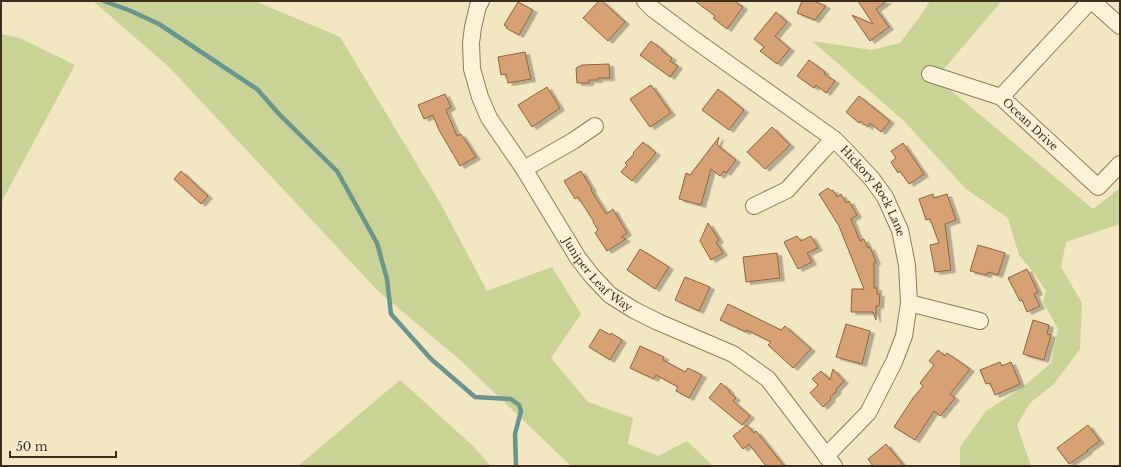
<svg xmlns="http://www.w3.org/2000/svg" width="1121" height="467" font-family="'Libre Baskerville',serif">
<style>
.green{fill:#c8d395}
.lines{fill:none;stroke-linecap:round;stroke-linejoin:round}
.stream{stroke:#6a958c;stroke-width:4.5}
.building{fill:#d5a174;stroke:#92613a;filter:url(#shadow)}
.minor-casing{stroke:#8f7857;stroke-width:18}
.minor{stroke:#fcf3d7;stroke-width:16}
.labels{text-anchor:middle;stroke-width:3;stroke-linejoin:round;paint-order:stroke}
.street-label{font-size:11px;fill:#3e2e1d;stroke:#f9f0d3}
</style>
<defs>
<filter id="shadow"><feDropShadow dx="4.5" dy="2.5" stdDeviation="0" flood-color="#0004"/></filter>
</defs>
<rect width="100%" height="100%" fill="#f3e7c2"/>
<path class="green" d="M 93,1 L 255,1 L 340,37 L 442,206 L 487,291 L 552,267 L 581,314 L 551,358 L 588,402 L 633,418 L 628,444 L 658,456 L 687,441 L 713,466 L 571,466 L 459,359 L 378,291 L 169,67 Z
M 930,1 L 998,1 L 1000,3 L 936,78 L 1093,209 L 1120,188 L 1120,224 L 1066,242 L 1061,267 L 1082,303 L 1080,349 L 1054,384 L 1030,403 L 1017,425 L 1031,466 L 960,466 L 960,447 L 986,411 L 1023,387 L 1051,363 L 1058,329 L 1043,302 L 1046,291 L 1034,273 L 1019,255 L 1008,218 L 966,189 L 904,121 L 812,41 L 872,50 L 900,43 L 921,15 Z
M 1,34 L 20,38 L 75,65 L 1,203 Z
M 400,380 L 472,445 L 491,466 L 298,466 Z"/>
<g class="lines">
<path class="stream" d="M 104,1 L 131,11 L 159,24 L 257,89 L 280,115 L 337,171 L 377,243 L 387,279 L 391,314 L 431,359 L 475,397 L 511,399 L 519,405 L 521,411 L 515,434 L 516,466"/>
</g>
<path class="building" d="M 599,1 L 602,1 L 625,22 L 608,41 L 583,18 Z
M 695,1 L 735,1 L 743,7 L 727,29 L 713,18 L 715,16 Z
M 802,1 L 814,1 L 826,6 L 815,20 L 797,13 Z
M 858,1 L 887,1 L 876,9 L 889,27 L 870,41 L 852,15 L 873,24 Z
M 518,2 L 533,10 L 519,35 L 506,28 L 507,27 L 504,25 Z
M 776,12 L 787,22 L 775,36 L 790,49 L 777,64 L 760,51 L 764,47 L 754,39 Z
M 651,41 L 663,50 L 662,51 L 672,58 L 670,61 L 678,66 L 670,77 L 640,55 Z
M 525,52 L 531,79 L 508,83 L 506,74 L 501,75 L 498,57 Z
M 809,60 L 825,72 L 824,74 L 835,81 L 826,93 L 816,85 L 814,88 L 797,76 Z
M 609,64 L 610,78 L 598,78 L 598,80 L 589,80 L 589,83 L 577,83 L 576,68 L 582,65 Z
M 651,85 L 671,113 L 650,127 L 630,99 Z
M 547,87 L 560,108 L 532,127 L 518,105 Z
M 718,89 L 744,110 L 729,130 L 702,110 Z
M 445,94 L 451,107 L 446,110 L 457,136 L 461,134 L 476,157 L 460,166 L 439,130 L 433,115 L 424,119 L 418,105 Z
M 859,96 L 890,121 L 881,132 L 870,123 L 868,127 L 860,121 L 859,123 L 846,112 Z
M 772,127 L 790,145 L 765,169 L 747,152 Z
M 719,137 L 717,145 L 736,160 L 726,173 L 724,171 L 720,176 L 711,169 L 701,205 L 679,199 L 686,173 L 690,175 Z
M 643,142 L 656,153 L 632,181 L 621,172 L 627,165 L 625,163 L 634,154 L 633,153 Z
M 903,143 L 924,174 L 909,184 L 900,171 L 898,173 L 891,162 L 896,158 L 891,151 Z
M 181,171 L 208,196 L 201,204 L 174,179 Z
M 581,171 L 592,189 L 591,190 L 606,214 L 613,209 L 627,233 L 621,237 L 626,239 L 607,251 L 595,233 L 598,230 L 593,222 L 594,222 L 578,197 L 575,199 L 564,181 Z
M 828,188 L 831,191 L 833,190 L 837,197 L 841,194 L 846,203 L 849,201 L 857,215 L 851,219 L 860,241 L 864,239 L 868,248 L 870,247 L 876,262 L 874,263 L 874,288 L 877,288 L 877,294 L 880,294 L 879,306 L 876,306 L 876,320 L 873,312 L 851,312 L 852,289 L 864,289 L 839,226 L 819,194 Z
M 933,194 L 934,198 L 947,194 L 956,220 L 945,224 L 951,270 L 935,272 L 930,245 L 939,243 L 930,219 L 926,220 L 919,199 Z
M 708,223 L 719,240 L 716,242 L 723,253 L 711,260 L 700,241 Z
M 797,236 L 801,241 L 811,236 L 818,248 L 807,253 L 812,262 L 798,269 L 784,242 Z
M 978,245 L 1005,253 L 998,275 L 988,272 L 987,275 L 970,271 Z
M 640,249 L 669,267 L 655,289 L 627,270 Z
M 777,253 L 780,278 L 746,282 L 743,257 Z
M 1027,269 L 1038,292 L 1034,294 L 1040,306 L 1027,312 L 1022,300 L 1020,301 L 1008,278 Z
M 685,277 L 710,287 L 699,311 L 675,300 Z
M 728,304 L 781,330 L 785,326 L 811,349 L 793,368 L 768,345 L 771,342 L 747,330 L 746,332 L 720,320 Z
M 1033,320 L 1049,325 L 1047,334 L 1051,335 L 1044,360 L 1023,354 Z
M 846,324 L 870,331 L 862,364 L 836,357 Z
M 600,329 L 610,335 L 611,333 L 622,340 L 610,360 L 589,347 Z
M 640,346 L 664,357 L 663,360 L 685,372 L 688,368 L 702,375 L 689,398 L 676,391 L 678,387 L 656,375 L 654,379 L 630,368 Z
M 938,350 L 945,356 L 947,353 L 970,369 L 950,394 L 955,398 L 940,416 L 934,411 L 915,440 L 894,427 L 913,398 L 923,386 L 920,383 L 934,365 L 929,361 Z
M 1000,362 L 1002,366 L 1011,362 L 1020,384 L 995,395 L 990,383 L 986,384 L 980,370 Z
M 833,369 L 844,381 L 836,389 L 837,391 L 830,397 L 831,399 L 823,407 L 810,393 L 818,385 L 812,379 L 821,371 L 830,380 Z
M 721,383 L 730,391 L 729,392 L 736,398 L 733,401 L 750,416 L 742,425 L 709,398 Z
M 747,425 L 754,433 L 756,431 L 784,466 L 766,466 L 749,444 L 743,449 L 733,436 Z
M 1088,425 L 1100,441 L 1087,450 L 1088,451 L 1069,464 L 1057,448 Z
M 886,444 L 904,466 L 873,466 L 868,459 Z"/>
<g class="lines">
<defs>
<g id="minor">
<path id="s1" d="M 481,1 L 478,6 L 473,27 L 471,43 L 472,69 L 480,97 L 489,118 L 524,169 L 578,258 L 592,276 L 610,295 L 634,310 L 658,322 L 733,354 L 768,379 L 834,466"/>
<path id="s2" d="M 645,1 L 653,9 L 692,38 L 834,139 L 847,152 L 872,179 L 885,197 L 900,230 L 907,265 L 909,303 L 904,336 L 894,362 L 868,413 L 826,456"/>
<path id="s3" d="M 1090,1 L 1001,97 L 1098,187 L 1120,164"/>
<path d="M 1092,1 L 1120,26"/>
<path d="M 930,74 L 1001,97"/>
<path d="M 524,169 L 573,141 L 595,126"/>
<path d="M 754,206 L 787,190 L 823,150 L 834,139"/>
<path d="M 909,303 L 980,321"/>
</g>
</defs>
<use href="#minor" class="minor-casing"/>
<use href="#minor" class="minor"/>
</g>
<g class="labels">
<g class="street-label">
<text dy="4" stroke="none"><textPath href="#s3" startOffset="171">Ocean Drive</textPath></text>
<text dy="4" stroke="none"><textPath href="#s2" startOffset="300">Hickory Rock Lane</textPath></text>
<text dy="4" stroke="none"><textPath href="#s1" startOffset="313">Juniper Leaf Way</textPath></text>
</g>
</g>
<rect width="1121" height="467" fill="none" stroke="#3e2e1d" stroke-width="4"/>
<path d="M10 451v6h106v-6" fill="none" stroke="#3e2e1d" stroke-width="2"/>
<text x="16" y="451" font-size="12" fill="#3e2e1d" stroke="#f9f0d3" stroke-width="3" paint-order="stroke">50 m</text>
</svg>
